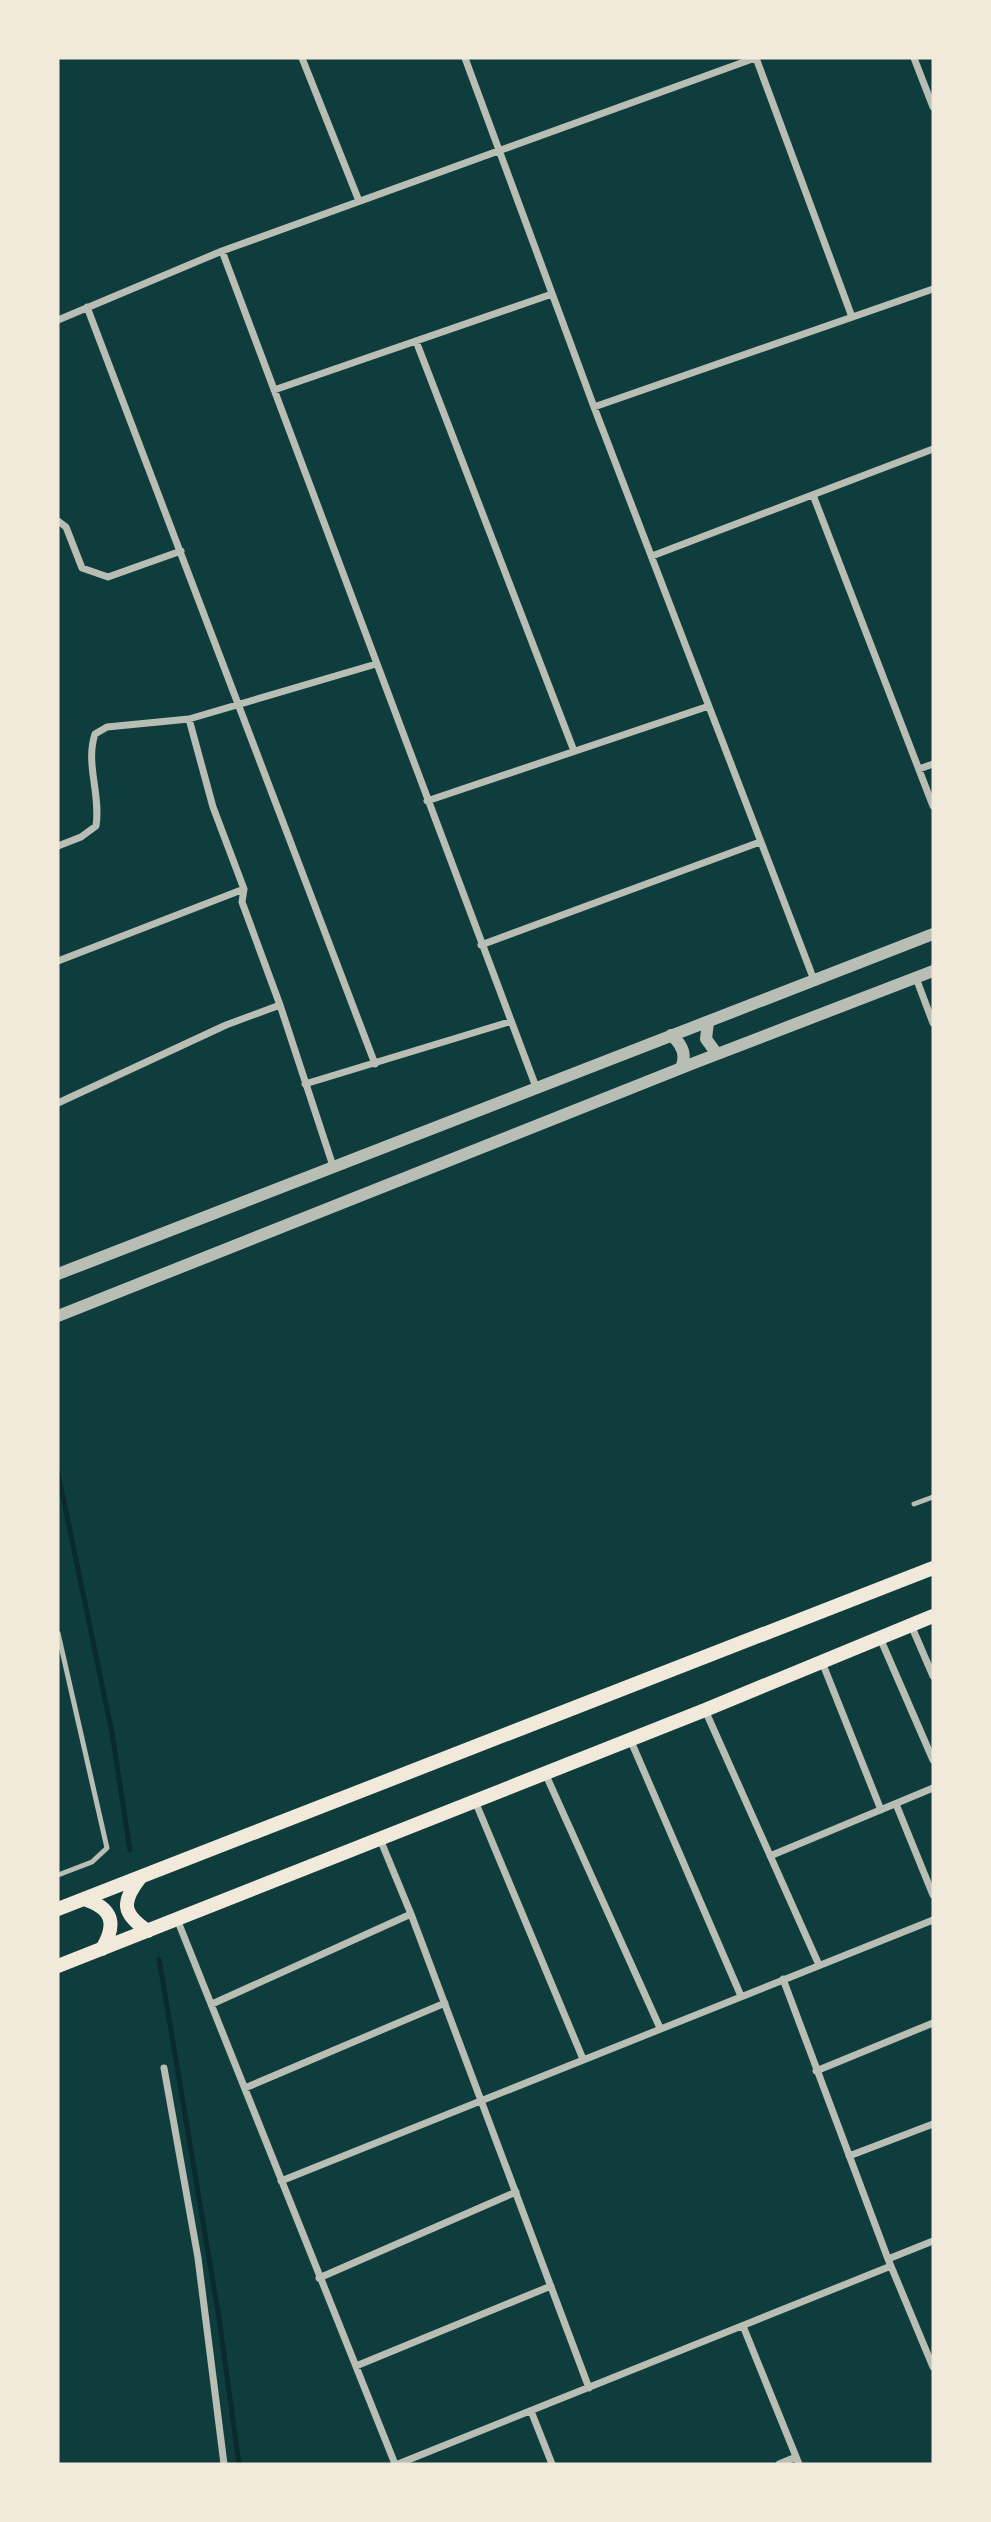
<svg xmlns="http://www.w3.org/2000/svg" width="991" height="2522" font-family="Barlow,sans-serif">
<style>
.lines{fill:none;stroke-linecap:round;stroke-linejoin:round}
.stream{stroke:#0a2a2b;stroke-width:5}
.service{stroke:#b8beb3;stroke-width:5}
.minor{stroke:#b8beb3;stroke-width:7}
.tertiary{stroke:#b8beb3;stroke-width:12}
.secondary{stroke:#f1e9da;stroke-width:14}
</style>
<rect width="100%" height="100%" fill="#0f3d3e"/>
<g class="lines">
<path class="stream" d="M 58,1473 L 112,1733 L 130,1850
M 159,1959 L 219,2318 L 239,2464"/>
<path class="service" d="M 914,1504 L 933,1497
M 58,1633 L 107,1848 L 92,1862 L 58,1875"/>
<path class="minor" d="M 302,58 L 359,201
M 465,58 L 594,407 L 814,980
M 756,58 L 852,317
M 914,58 L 933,107
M 222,251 L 536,1087
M 87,307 L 375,1064
M 58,320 L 222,251 L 755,58
M 416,341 L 574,751
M 274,390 L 552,294
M 594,407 L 933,289
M 813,495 L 933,806
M 58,521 L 66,527 L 82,568 L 108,577 L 181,551
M 652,556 L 933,449
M 189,719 L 213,807 L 244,889 L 242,902 L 280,1005 L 333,1166
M 919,769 L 933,764
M 427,801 L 709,706
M 58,846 L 81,837 L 96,826 C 101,794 85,764 95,734 L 107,727 L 189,719 L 376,664
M 481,945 L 760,842
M 58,961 L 244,889
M 916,978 L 933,1023
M 305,1084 L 509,1022
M 58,1103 L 226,1025 L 280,1005
M 911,1625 L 933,1676
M 880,1638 L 933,1760
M 822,1662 L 881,1810
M 705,1710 L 819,1965
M 630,1739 L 741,1996
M 545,1773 L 660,2028
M 475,1801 L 583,2059
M 896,1804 L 933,1895
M 380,1839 L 411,1914 L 589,2388
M 770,1856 L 933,1788
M 177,1919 L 395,2464
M 783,1979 L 888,2259 L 933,2367
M 212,2004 L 411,1914
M 164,2068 L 198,2258 L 224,2464
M 816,2071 L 933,2023
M 245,2088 L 445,2003
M 849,2156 L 933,2124
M 281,2181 L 933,1920
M 888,2259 L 933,2241
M 319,2278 L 516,2192
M 743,2326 L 799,2464
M 356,2366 L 551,2286
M 531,2411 L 552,2464
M 398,2464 L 891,2266
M 779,2464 L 796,2457"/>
<path class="tertiary" d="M 708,1022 L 706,1039 L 717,1054
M 671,1035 C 682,1044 687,1055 681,1068
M 58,1274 L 933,934
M 58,1316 L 694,1063 L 933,971"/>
<path class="secondary" d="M 140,1878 C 121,1902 122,1914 148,1931
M 84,1899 C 113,1908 117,1924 102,1949
M 58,1909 L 933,1568
M 58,1966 L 705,1710 L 933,1616"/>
</g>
<rect width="991" height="2522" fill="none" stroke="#f1e9da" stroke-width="119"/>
</svg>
